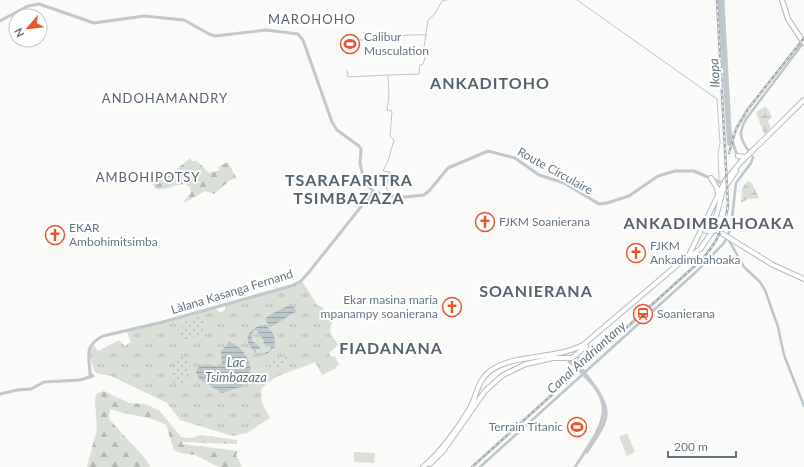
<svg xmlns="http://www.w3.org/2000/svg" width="804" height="467" font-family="Lato,sans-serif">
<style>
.grass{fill:#dadfd7}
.forest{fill:url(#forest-firs)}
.wetland{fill:url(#wetland-marsh)}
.park{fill:url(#park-tufts)}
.garden{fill:url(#garden-dots)}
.water{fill:url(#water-rules);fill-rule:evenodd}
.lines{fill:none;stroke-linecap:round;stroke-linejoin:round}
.stream{stroke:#bbc7cb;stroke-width:1}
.canal{stroke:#bbc7cb;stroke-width:2.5}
.river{stroke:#bbc7cb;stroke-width:4}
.primary-casing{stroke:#b5babe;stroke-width:6}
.tertiary{stroke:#c3c8cc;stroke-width:3}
.primary{stroke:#fff;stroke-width:4}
.rail-casing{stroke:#a2aab0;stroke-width:2.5}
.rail{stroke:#fff;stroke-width:1;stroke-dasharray:3;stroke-linecap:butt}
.labels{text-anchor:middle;stroke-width:4;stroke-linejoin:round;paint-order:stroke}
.poi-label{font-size:12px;fill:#657683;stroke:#fff;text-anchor:start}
.street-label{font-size:12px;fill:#657683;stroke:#fff}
.neighbourhood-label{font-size:13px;letter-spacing:1px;fill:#57646e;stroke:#fff}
.water-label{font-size:13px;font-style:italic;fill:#60757c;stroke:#fff}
.district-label{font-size:16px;font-weight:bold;letter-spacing:1px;fill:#57646e;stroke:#fff}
</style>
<defs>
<pattern id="forest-firs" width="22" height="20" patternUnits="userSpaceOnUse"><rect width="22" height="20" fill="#dadfd7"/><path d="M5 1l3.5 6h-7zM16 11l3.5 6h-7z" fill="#b4b9b4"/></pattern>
<pattern id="wetland-marsh" width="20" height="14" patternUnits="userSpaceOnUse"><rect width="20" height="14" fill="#dadfd7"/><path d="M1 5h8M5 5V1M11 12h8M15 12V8" fill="none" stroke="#b4b9b4"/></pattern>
<pattern id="park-tufts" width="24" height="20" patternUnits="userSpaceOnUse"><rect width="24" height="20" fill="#dadfd7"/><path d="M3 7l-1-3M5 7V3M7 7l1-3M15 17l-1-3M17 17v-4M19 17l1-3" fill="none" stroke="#b4b9b4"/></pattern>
<pattern id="garden-dots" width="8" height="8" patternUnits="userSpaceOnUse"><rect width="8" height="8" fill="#dadfd7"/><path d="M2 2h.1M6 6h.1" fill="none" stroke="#b4b9b4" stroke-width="1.8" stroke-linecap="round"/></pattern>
<pattern id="water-rules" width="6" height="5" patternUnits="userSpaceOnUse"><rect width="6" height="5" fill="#bbc7cb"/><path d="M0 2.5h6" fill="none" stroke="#9ca6aa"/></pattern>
</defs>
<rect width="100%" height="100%" fill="#fafaf8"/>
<path class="grass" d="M 576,416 L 585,435 L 577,439 L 568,420 Z
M 627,433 L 635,452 L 627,456 L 619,437 Z
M 354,452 L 375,453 L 374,463 L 354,462 Z"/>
<path class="forest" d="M 190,158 L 192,161 L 197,161 L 209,173 L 220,170 L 218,167 L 228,162 L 237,179 L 230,180 L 214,194 L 205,191 L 184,203 L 184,201 L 191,193 L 190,187 L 185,184 C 175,184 165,191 156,189 L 152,183 L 163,177 L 166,178 Z
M 104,391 L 129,403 L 146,404 L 160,411 L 181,437 L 191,438 L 201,435 L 237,440 L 237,444 L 183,442 L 182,444 L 238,451 L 236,455 L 242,467 L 219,467 L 195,455 L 180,453 L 174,450 L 166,425 C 148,415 129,416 110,409 L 109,419 L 144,457 L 151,467 L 87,467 L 97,429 L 95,401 L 96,394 Z"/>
<path class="wetland" d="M 766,106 L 772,117 L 768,121 L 771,128 L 764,134 L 756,112 Z
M 747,181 L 752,183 L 759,198 L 748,199 L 741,203 L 742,189 Z"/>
<path class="park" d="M 302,281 L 318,306 L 321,306 L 334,321 L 331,324 L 330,333 L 338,345 L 329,353 L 331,357 L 335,356 L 339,365 L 336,366 L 337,368 L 322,375 L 315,362 C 296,371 275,373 261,389 L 262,403 L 270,418 L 247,433 L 233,436 L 180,420 L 167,403 L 111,376 L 100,374 L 95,372 L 89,355 L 93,344 L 98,351 L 119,340 L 125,346 L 131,342 L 127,332 L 215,307 L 220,313 L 225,310 L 225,305 L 290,287 Z"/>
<path class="garden" d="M 198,317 L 201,317 L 205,324 L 202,326 L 203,334 L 185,341 L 180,340 L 174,333 L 181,329 L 183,323 Z
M 290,355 C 285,362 278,370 268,370 L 266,362 Z
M 183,356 L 188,359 L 190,369 L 182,385 L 171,381 C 169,368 173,363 183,356 Z"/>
<path class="water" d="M 291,304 L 297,311 L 271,327 L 269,326 L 265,319 L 268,316 Z
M 261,325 L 266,325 L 274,335 L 275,347 L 267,354 L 259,356 C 245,344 242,333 261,325 ZM 254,330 L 257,331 L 264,341 L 263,344 L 270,346 L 271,349 C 267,353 262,355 256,353 L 256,349 L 261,349 L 257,344 L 252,341 L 252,334 Z
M 229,342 C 241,345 249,358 251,370 L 241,387 L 222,393 L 199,379 L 196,372 C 200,361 211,365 219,367 L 222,365 L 221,351 Z"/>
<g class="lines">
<path class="stream" d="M 577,0 L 717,99 L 720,143 L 718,154 L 719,179
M 357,40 C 381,41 403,33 426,35
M 347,70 L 348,77 L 388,75
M 388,192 L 386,187 L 390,172 L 383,171 L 388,161 L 394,140 L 390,136 L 392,111 L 387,110 L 389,96 L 388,75 L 419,74 L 420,65 L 423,64 L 425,58 L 423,54 L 428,20 L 434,15 L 442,1 L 447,0"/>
<path class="canal" d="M 748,150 C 739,137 739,132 746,119 L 804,42
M 727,237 L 744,267 L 760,282 L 765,290 L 778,327 L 784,355 L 804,406
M 480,467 L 697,271 L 724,243 L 731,228 L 736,183 L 751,163 L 753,157"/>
<path class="river" d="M 720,0 L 729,144"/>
<defs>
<path id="primary" d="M 782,0 L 788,19 L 804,43
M 738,156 L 746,157
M 711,178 L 717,188 L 718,194
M 714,225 L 718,231 L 773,265 L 804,279
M 702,226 L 706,231 L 714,231
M 689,258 L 701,248 L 712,232 L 723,190 L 736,171
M 430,464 L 443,451 L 485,391 L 503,375 L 526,364 L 553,358 L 572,358 L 586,346
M 423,467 C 440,453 459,427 470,408 C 477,395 477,381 490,371 C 515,353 555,360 583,345 L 689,255 L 725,181 L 740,163 L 804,100"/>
</defs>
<use href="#primary" class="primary-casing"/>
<path class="tertiary" d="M 723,0 L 730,130 L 734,147 L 741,164
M 0,21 L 28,6 L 39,4 L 94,23 L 144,16 L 184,20 L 209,34 L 215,36 L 266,30 L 298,34 L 303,40 L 332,122 L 337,130 L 359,146 L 361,149 L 360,163 L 364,181 L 374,192 L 390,196 L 405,197 L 424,195 L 429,191 L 448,168 L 488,151 L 515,158 L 539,175 L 564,183 L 599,204 L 607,203 L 629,196 L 658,176 L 675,171 L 694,171 L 724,184
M 578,354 C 578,363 581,368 587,376 C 614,411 611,416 587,452
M 567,359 C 619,404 609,415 575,467
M 91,374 L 93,376 L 90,377 C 91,360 81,347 103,336 L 163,322 L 291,286 L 301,281 L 309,272 L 372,193
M 0,394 L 17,390 L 31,389 L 44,382 L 80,380 L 90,377"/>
<use href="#primary" class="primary"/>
<defs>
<path id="rail" d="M 729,153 L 736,129 L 748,109 L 804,38
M 472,467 L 697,264 C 715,247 725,229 728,205 L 717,0"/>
</defs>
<use href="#rail" class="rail-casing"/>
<use href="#rail" class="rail"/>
</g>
<defs>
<symbol id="stadium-ring" viewBox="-11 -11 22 22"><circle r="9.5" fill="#fff" stroke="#e4572e" stroke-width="1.5"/><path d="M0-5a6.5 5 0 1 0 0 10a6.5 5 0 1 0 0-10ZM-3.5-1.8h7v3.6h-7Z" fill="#e4572e"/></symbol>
<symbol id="church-ring" viewBox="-11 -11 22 22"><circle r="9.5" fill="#fff" stroke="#e4572e" stroke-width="1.5"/><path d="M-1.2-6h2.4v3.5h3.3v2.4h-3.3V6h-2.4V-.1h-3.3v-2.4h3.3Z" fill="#e4572e"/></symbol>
<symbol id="station-ring" viewBox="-11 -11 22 22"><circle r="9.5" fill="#fff" stroke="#e4572e" stroke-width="1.5"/><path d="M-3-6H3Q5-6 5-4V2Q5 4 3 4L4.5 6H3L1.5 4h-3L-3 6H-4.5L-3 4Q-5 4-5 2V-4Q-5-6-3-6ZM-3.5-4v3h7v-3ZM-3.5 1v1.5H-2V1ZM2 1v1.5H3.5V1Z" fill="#e4572e"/></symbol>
</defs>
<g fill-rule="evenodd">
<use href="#stadium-ring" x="339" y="33" width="22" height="22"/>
<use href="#church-ring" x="474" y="211" width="22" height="22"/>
<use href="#church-ring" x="44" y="224" width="22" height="22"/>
<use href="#church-ring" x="625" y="242" width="22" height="22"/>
<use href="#church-ring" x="441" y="296" width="22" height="22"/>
<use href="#station-ring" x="632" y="303" width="22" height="22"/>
<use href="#stadium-ring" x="566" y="416" width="22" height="22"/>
</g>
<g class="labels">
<g class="poi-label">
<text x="364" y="41">Calibur<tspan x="364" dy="14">Musculation</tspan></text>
<text x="499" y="226">FJKM Soanierana</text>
<text x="69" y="232">EKAR<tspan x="69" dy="14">Ambohimitsimba</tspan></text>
<text x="650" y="250">FJKM<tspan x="650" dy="14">Ankadimbahoaka</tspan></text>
<text x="438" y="304" text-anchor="end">Ekar masina maria<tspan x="438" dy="14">mpanampy soanierana</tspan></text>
<text x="657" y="318">Soanierana</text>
<text x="563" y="431" text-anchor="end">Terrain Titanic</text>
</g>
<g class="street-label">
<text transform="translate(555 171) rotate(29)" y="4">Route Circulaire</text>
<text transform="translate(232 292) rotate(-17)" y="4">Làlana Kasanga Fernand</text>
</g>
<g class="neighbourhood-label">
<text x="312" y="24">MAROHOHO</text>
<text x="165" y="103">ANDOHAMANDRY</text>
<text x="148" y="182">AMBOHIPOTSY</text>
</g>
<g class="water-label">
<text transform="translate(714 73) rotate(-93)" y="5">Ikopa</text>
<text transform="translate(586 357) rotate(-42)" y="5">Canal Andriantany</text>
<text x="236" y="367">Lac<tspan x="236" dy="15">Tsimbazaza</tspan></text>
</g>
<g class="district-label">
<text x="490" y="89">ANKADITOHO</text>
<text x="349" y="186">TSARAFARITRA<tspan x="349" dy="18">TSIMBAZAZA</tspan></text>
<text x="709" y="229">ANKADIMBAHOAKA</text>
<text x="536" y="297">SOANIERANA</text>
<text x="391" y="354">FIADANANA</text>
</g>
</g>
<g transform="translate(28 28) rotate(242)"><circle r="19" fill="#ffffff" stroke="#c1c8cd"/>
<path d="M0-3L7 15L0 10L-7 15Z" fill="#e4572e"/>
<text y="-6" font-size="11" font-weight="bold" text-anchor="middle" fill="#657683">N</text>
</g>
<path d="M668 451v6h68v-6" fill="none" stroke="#657683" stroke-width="2"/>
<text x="674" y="451" font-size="12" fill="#657683" stroke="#ffffff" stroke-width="3" paint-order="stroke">200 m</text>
</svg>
